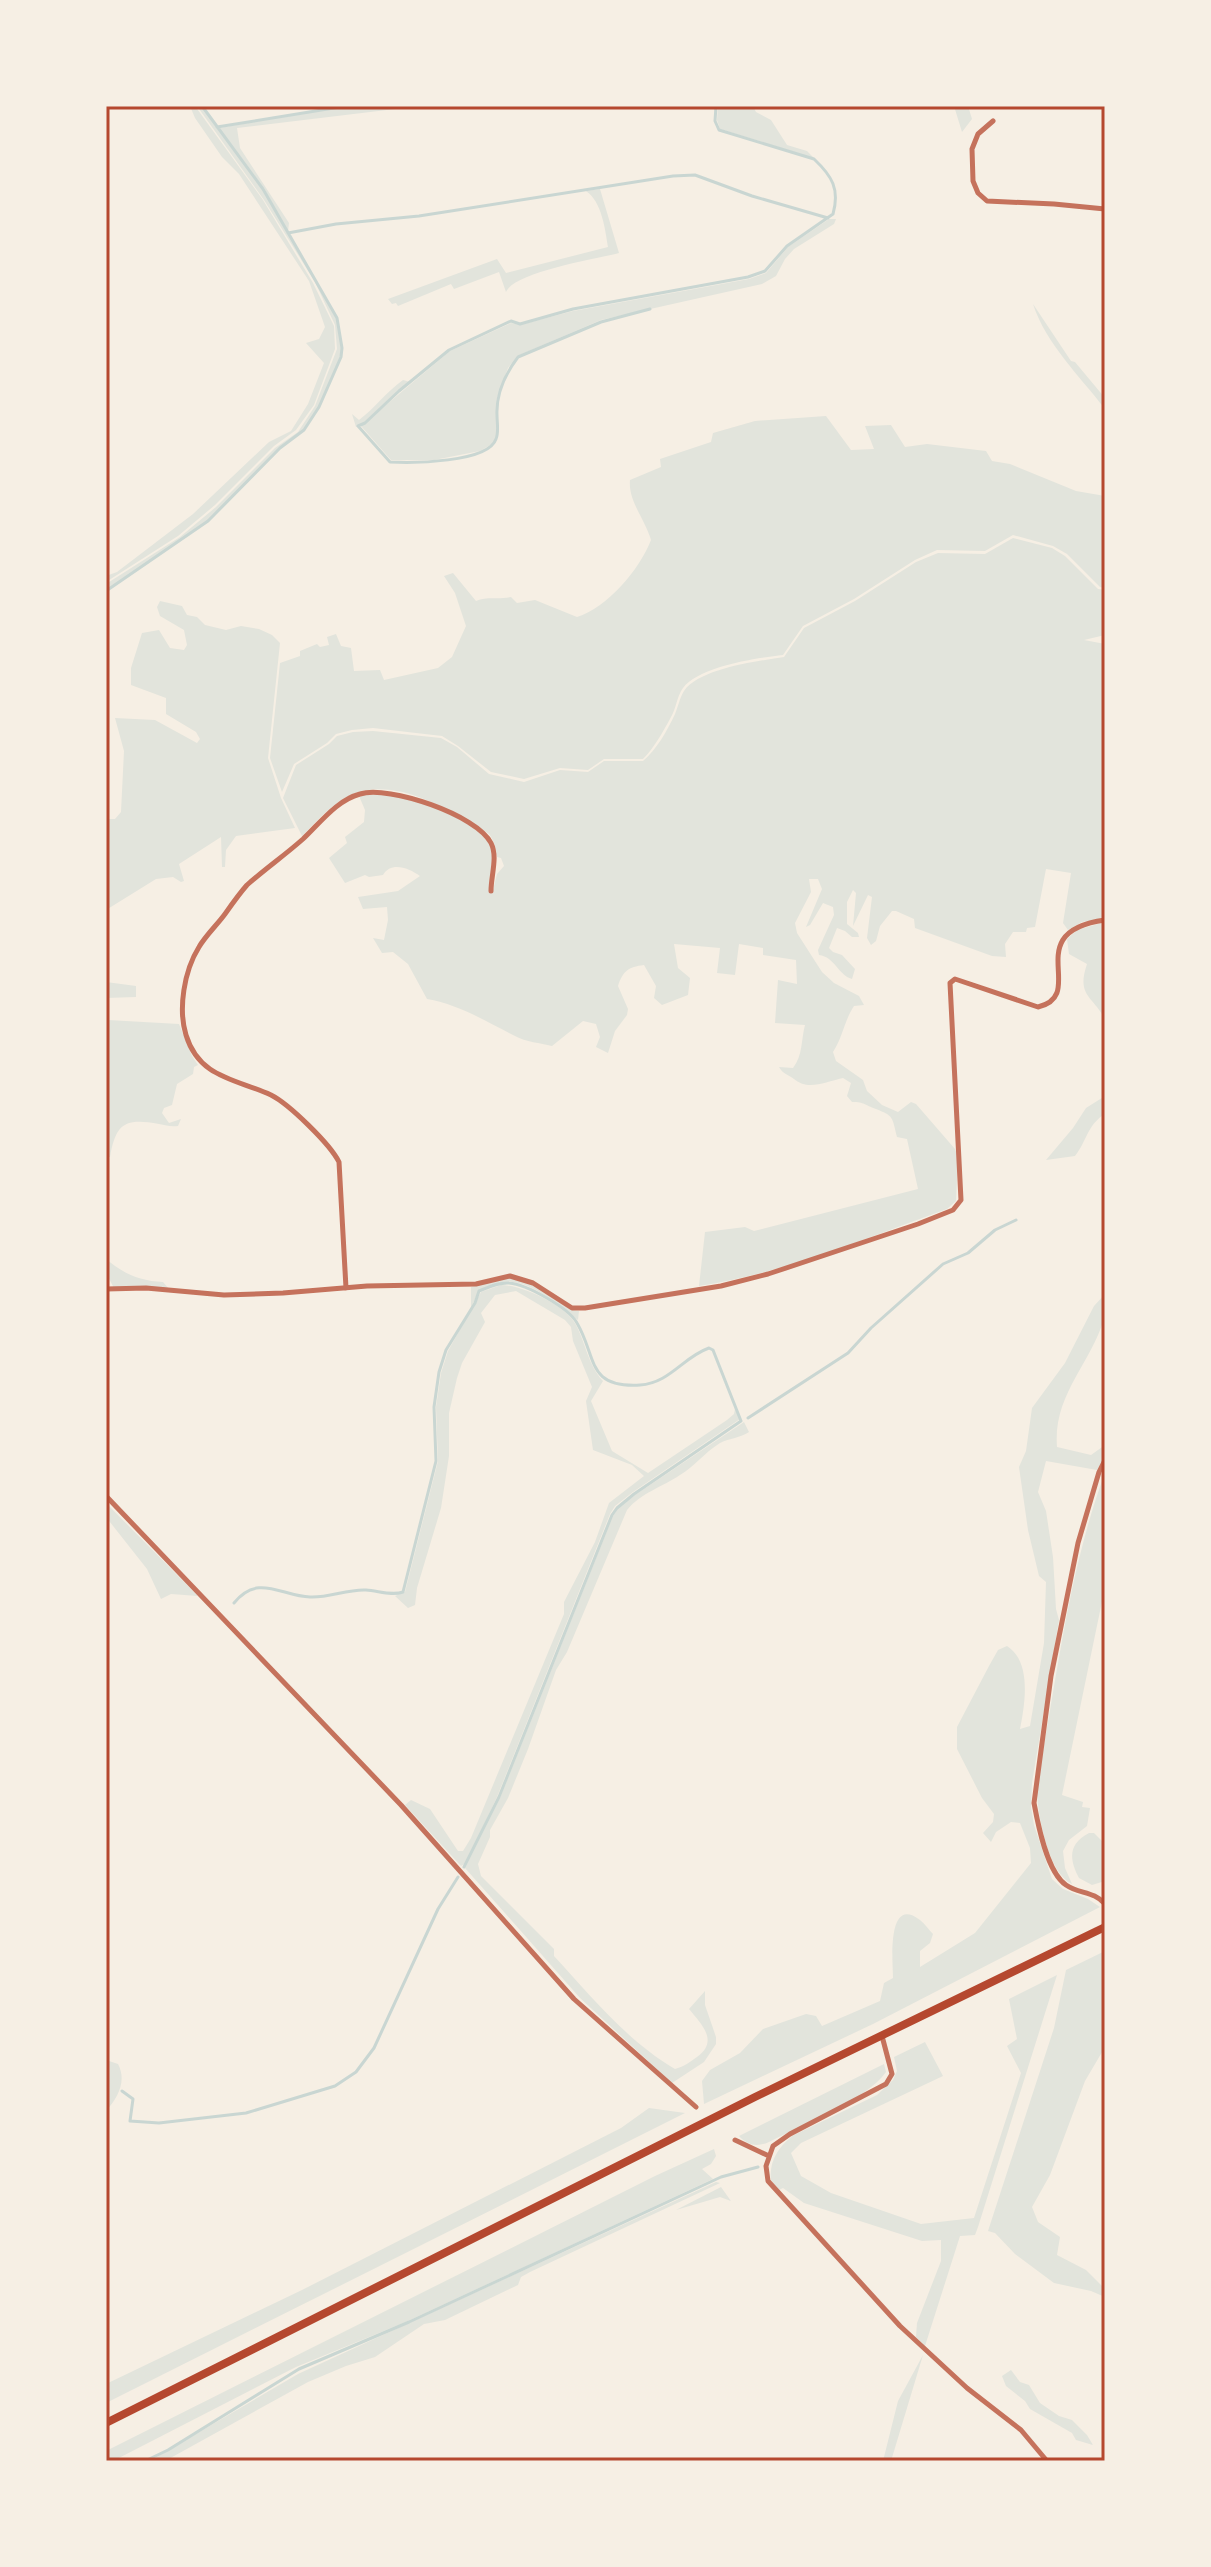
<svg xmlns="http://www.w3.org/2000/svg" width="1211" height="2567" font-family="Quicksand,sans-serif">
<style>
.green{fill:#e2e4dc}
.lines{fill:none;stroke-linecap:round;stroke-linejoin:round}
.stream{stroke:#c9d6d2;stroke-width:3}
.minor{stroke:#c5725c;stroke-width:5}
.trunk{stroke:#b5482f;stroke-width:8}
.neatline{fill:none;stroke:#b5482f;stroke-width:3}
</style>
<rect width="100%" height="100%" fill="#f6efe4"/>
<path class="green" d="M 190,106 L 195,106 L 263,200 L 313,283 L 334,326 L 335,349 L 314,405 L 296,430 L 274,446 L 215,505 L 178,536 L 106,582 L 106,576 L 117,572 L 193,514 L 269,442 L 291,431 L 308,404 L 324,363 L 306,343 L 319,339 L 325,327 L 309,281 L 239,174 L 222,157 L 195,118 Z
M 197,106 L 201,106 L 263,189 L 336,318 L 342,348 L 340,357 L 319,407 L 303,430 L 279,448 L 208,520 L 106,590 L 106,584 L 180,537 L 216,507 L 275,448 L 298,432 L 315,406 L 337,349 L 335,325 L 315,282 L 264,200 Z
M 349,106 L 420,106 L 237,128 L 240,148 L 289,223 L 288,232 L 264,188 L 219,128 Z
M 718,106 L 753,106 L 756,112 L 771,120 L 787,145 L 807,151 L 814,158 L 720,129 L 717,120 Z
M 954,106 L 968,106 L 972,119 L 962,132 Z
M 600,189 L 619,253 C 596,259 514,272 506,292 L 499,272 L 454,289 L 451,284 L 398,306 L 396,303 L 392,304 L 388,299 L 497,259 L 506,273 L 608,247 C 605,229 602,202 586,191 Z
M 829,219 L 836,219 L 834,224 L 794,249 L 785,259 L 776,276 L 762,284 L 601,320 L 517,356 L 508,368 L 496,401 L 496,437 L 492,444 L 480,451 L 434,460 L 391,460 L 361,426 L 450,351 L 511,323 L 520,325 L 573,311 L 749,279 L 766,273 L 788,247 Z
M 1033,304 L 1071,361 L 1075,362 L 1105,398 L 1105,409 C 1079,375 1046,344 1033,304 Z
M 403,380 L 410,382 L 365,422 L 356,427 L 352,414 L 359,420 C 375,408 386,392 403,380 Z
M 826,416 L 851,450 L 874,449 L 865,426 L 891,425 L 905,447 L 927,444 L 986,451 L 992,461 L 1010,464 L 1076,491 L 1105,496 L 1105,588 L 1100,587 L 1067,554 L 1053,546 L 1013,535 L 985,551 L 937,550 L 915,560 L 854,599 L 803,626 L 783,655 C 757,658 700,666 683,688 C 677,696 676,709 671,717 C 663,732 654,748 643,759 L 604,759 L 588,770 L 560,768 L 524,779 L 491,772 L 458,746 L 442,736 L 373,728 L 352,730 L 336,734 L 327,743 L 294,764 L 282,792 L 270,758 L 280,663 L 300,656 L 300,651 L 317,644 L 320,647 L 329,645 L 327,637 L 336,634 L 341,646 L 351,648 L 354,671 L 380,670 L 384,680 L 438,668 L 452,657 L 466,626 L 455,593 L 444,576 L 453,573 L 476,601 C 487,596 498,600 511,597 L 517,603 L 535,600 L 577,617 C 607,608 640,569 651,540 C 645,519 628,501 630,480 L 661,467 L 660,459 L 711,442 L 713,433 L 755,421 Z
M 1013,538 L 1052,548 L 1065,556 L 1098,589 L 1105,590 L 1105,635 L 1084,640 L 1105,644 L 1105,918 L 1082,922 L 1068,930 L 1063,923 L 1071,873 L 1046,869 L 1035,927 L 1027,928 L 1026,932 L 1013,932 L 1005,944 L 1006,957 L 992,956 L 915,928 L 914,919 L 896,911 L 892,911 L 880,926 L 876,941 L 871,945 L 867,938 L 872,897 L 868,895 L 853,926 L 856,893 L 853,890 L 847,902 L 847,924 L 858,933 L 859,937 L 852,937 L 845,931 L 837,928 L 829,948 L 833,952 L 842,955 L 855,969 L 852,979 C 838,975 835,957 819,955 L 818,950 L 834,915 L 833,907 L 823,903 L 810,925 L 806,927 L 822,889 L 818,879 L 809,879 L 811,892 L 795,923 L 797,933 L 822,972 L 834,983 L 859,996 L 864,1005 L 854,1006 C 844,1021 843,1037 833,1052 L 836,1061 L 863,1080 L 867,1091 L 882,1105 L 898,1112 L 911,1102 L 916,1104 L 955,1149 L 958,1157 L 956,1201 L 947,1209 C 866,1238 785,1273 699,1286 L 705,1232 L 745,1227 L 754,1231 L 918,1189 L 907,1139 L 897,1137 C 892,1117 894,1116 876,1109 C 864,1105 865,1102 852,1102 L 847,1096 L 851,1083 L 843,1078 C 825,1082 808,1091 794,1079 C 787,1074 783,1074 779,1067 L 793,1068 C 803,1055 801,1040 805,1025 L 775,1023 L 778,980 L 797,984 L 796,960 L 763,955 L 763,948 L 739,944 L 735,975 L 717,973 L 720,948 L 674,944 L 678,968 L 690,978 L 688,995 L 662,1005 L 654,998 L 656,986 L 644,965 C 628,967 623,971 618,986 L 628,1009 L 627,1015 L 615,1031 L 608,1053 L 596,1047 L 600,1037 L 596,1024 L 583,1021 L 552,1046 C 540,1043 526,1042 515,1036 C 487,1022 458,1004 427,999 L 408,964 L 393,952 L 382,953 L 373,938 L 384,940 L 388,920 L 387,907 L 363,909 L 358,897 L 398,891 L 420,876 C 409,868 391,861 383,875 L 369,877 L 365,875 L 345,883 L 329,858 L 347,843 L 345,837 L 364,822 L 365,810 L 359,796 C 365,795 372,793 378,793 C 405,793 480,820 490,846 C 495,860 489,875 489,890 L 493,890 L 497,874 L 504,866 L 501,858 L 497,857 C 496,849 494,840 489,834 C 483,829 474,825 467,821 C 435,803 400,783 362,791 C 338,796 318,820 302,836 L 283,798 L 296,765 L 329,744 L 337,736 L 353,732 L 373,731 L 441,738 L 457,747 L 489,774 L 524,782 L 560,770 L 588,772 L 604,761 L 643,761 C 657,749 667,731 675,714 C 678,707 680,697 684,691 C 700,668 759,661 784,657 L 804,628 L 855,601 L 916,562 L 938,553 L 985,554 Z
M 160,601 L 182,606 L 187,615 L 197,617 L 205,625 L 226,630 L 241,626 L 259,629 L 272,635 L 280,643 L 268,758 L 281,798 L 295,828 L 236,836 L 226,850 L 225,867 L 222,867 L 221,837 L 179,864 L 184,881 L 181,882 L 173,877 L 156,879 L 106,910 L 106,819 L 115,819 L 121,812 L 124,751 L 115,718 L 155,720 L 197,743 L 200,739 L 196,732 L 166,714 L 166,698 L 131,685 L 131,668 L 142,633 L 159,630 L 170,648 L 184,650 L 187,645 L 184,630 L 160,616 L 157,607 Z
M 1105,922 L 1105,1019 C 1093,996 1076,996 1087,964 L 1069,954 L 1067,939 L 1077,930 Z
M 106,982 L 136,986 L 136,997 L 106,998 Z
M 106,1016 L 108,1020 L 179,1024 L 192,1056 L 198,1065 L 194,1067 L 193,1074 L 177,1084 L 172,1105 L 164,1108 L 162,1113 L 169,1123 L 181,1119 L 178,1126 C 170,1127 166,1125 159,1124 C 125,1118 116,1123 110,1157 L 106,1157 Z
M 1105,1096 L 1105,1114 C 1087,1125 1087,1141 1075,1156 L 1046,1160 L 1073,1128 L 1086,1108 Z
M 106,1259 C 124,1274 140,1281 163,1282 L 169,1289 L 114,1288 L 106,1273 Z
M 508,1277 L 531,1284 L 571,1310 L 579,1311 L 578,1320 C 558,1305 530,1279 504,1282 C 495,1283 487,1287 479,1290 L 471,1308 L 471,1287 Z
M 501,1285 C 522,1285 567,1306 576,1325 C 586,1344 588,1365 603,1381 L 591,1401 L 612,1451 L 648,1473 L 727,1420 L 734,1414 L 735,1409 L 740,1419 L 633,1492 L 615,1506 L 610,1514 L 497,1797 L 466,1863 L 461,1866 L 405,1805 L 411,1800 L 430,1809 L 458,1851 L 463,1851 L 471,1838 L 564,1614 L 564,1602 L 595,1542 L 609,1503 L 644,1476 L 632,1465 L 593,1450 L 586,1401 L 592,1387 L 573,1341 L 571,1327 L 565,1320 L 516,1291 L 495,1295 L 481,1313 L 485,1322 L 462,1363 L 457,1378 L 449,1413 L 449,1456 L 441,1508 L 417,1588 L 415,1605 L 408,1608 L 395,1596 L 405,1592 L 438,1461 L 436,1407 L 441,1373 L 448,1351 L 481,1292 Z
M 1105,1294 C 1105,1302 1106,1312 1104,1319 C 1090,1365 1053,1395 1057,1447 L 1091,1455 L 1105,1445 L 1105,1457 L 1097,1470 L 1046,1461 L 1038,1492 L 1046,1511 L 1053,1557 L 1056,1609 L 1059,1620 L 1032,1783 L 1031,1807 L 1034,1825 L 1052,1879 L 1063,1889 L 1088,1899 L 1100,1907 L 873,2024 L 704,2104 L 702,2081 L 710,2070 L 740,2053 L 763,2029 L 806,2014 L 816,2016 L 822,2026 L 880,2001 L 884,1983 L 893,1978 C 893,1964 886,1894 920,1920 C 925,1924 929,1930 933,1934 L 930,1943 L 920,1951 L 920,1967 L 975,1933 L 1031,1863 L 1030,1848 L 1020,1823 L 1011,1822 L 996,1832 L 991,1842 L 983,1833 L 993,1822 L 994,1814 L 982,1798 L 957,1749 L 957,1727 L 989,1666 L 998,1650 L 1007,1646 C 1032,1662 1025,1704 1020,1729 L 1030,1726 L 1044,1643 L 1046,1582 L 1039,1576 L 1028,1530 L 1019,1467 L 1026,1451 L 1032,1408 L 1065,1363 L 1094,1306 Z
M 744,1422 L 749,1432 C 740,1438 730,1438 720,1443 C 704,1453 694,1467 680,1475 C 662,1487 641,1493 627,1510 L 567,1652 L 556,1670 L 528,1749 L 508,1798 L 490,1830 L 490,1837 L 478,1864 L 481,1876 L 554,1949 L 554,1956 C 591,1996 627,2041 675,2069 C 683,2067 690,2062 697,2057 C 719,2041 702,2025 689,2009 L 705,1991 L 705,2005 L 716,2037 L 716,2044 L 704,2062 L 672,2083 L 580,1998 L 465,1868 L 500,1798 L 613,1516 L 618,1508 L 635,1495 Z
M 1105,1473 L 1105,1587 L 1062,1795 L 1083,1802 L 1082,1807 L 1090,1808 L 1087,1826 L 1069,1840 L 1063,1851 L 1065,1868 L 1072,1884 C 1047,1873 1036,1809 1037,1784 C 1057,1680 1068,1572 1105,1473 Z
M 106,1503 L 198,1596 L 171,1594 L 161,1599 L 147,1569 L 106,1517 Z
M 1089,1833 L 1094,1833 L 1105,1844 L 1105,1881 L 1092,1885 L 1079,1878 C 1069,1859 1068,1844 1089,1833 Z
M 1105,1951 L 1105,2047 L 1085,2081 L 1050,2175 L 1032,2207 L 1038,2222 L 1060,2237 L 1057,2255 L 1086,2270 L 1105,2289 L 1105,2297 L 1091,2291 L 1054,2283 L 1015,2254 L 995,2233 L 988,2231 L 1054,2028 L 1066,1970 Z
M 1057,1975 L 978,2227 L 975,2235 L 960,2236 L 925,2346 L 916,2337 L 917,2323 L 941,2261 L 941,2240 L 922,2241 L 804,2203 L 783,2188 L 779,2190 L 771,2180 C 769,2161 778,2148 792,2136 L 877,2095 L 893,2080 L 897,2071 L 894,2057 L 925,2042 L 943,2076 L 801,2143 L 791,2153 L 801,2176 L 831,2193 L 921,2224 L 974,2218 L 1021,2073 L 1007,2046 L 1017,2039 L 1009,1999 Z
M 106,2060 L 118,2064 C 127,2081 118,2098 106,2111 Z
M 884,2064 L 886,2072 C 865,2101 802,2125 769,2142 C 758,2147 748,2146 739,2136 Z
M 649,2108 L 685,2113 L 106,2403 L 106,2384 L 302,2290 L 621,2128 Z
M 714,2149 L 716,2156 L 711,2164 L 702,2169 L 713,2179 L 408,2321 L 296,2367 L 113,2461 L 106,2461 L 106,2451 L 655,2176 Z
M 716,2182 L 720,2183 L 530,2272 L 521,2277 L 518,2285 L 445,2320 L 424,2324 L 375,2357 L 346,2366 L 308,2382 L 165,2461 L 150,2461 L 298,2374 Z
M 721,2187 L 731,2201 L 720,2197 L 676,2210 Z
M 923,2355 L 891,2461 L 883,2461 L 898,2401 Z
M 1011,2370 L 1020,2382 L 1029,2385 L 1040,2403 L 1059,2416 L 1072,2420 L 1087,2435 L 1093,2445 L 1076,2440 L 1072,2433 L 1030,2409 L 1025,2401 L 1006,2386 L 1002,2376 Z"/>
<g class="lines">
<path class="stream" d="M 217,127 L 346,106
M 288,233 L 336,224 L 419,216 L 673,176 L 695,175 L 752,196 L 828,218
M 650,309 L 601,322 L 518,357 C 506,373 496,394 497,415 C 497,423 499,432 496,439 C 488,463 411,463 390,462 L 358,426 L 365,423 L 399,391 L 449,350 L 511,321 L 520,324 L 573,309 L 748,277 L 765,271 L 787,246 L 833,214 C 840,189 832,176 814,159 L 719,130 L 715,121 L 716,106
M 106,591 L 208,521 L 280,448 L 304,430 L 319,407 L 341,357 L 342,348 L 337,318 L 263,189 L 202,106
M 748,1418 L 848,1353 L 871,1328 L 943,1264 L 968,1253 L 995,1230 L 1016,1220
M 234,1603 C 258,1573 281,1596 310,1597 C 329,1598 347,1589 366,1590 C 379,1591 392,1596 403,1592 L 436,1461 L 434,1407 L 439,1372 L 446,1350 L 475,1303 L 479,1291 C 489,1287 499,1282 509,1283 C 526,1284 569,1308 577,1323 C 597,1357 586,1388 640,1385 C 670,1383 683,1357 709,1348 L 713,1350 L 741,1421 L 634,1494 L 617,1508 L 612,1515 L 499,1797 L 464,1867
M 122,2091 L 133,2099 L 130,2121 L 159,2123 L 246,2113 L 335,2086 L 356,2072 L 374,2048 L 438,1909 L 458,1877
M 145,2461 L 168,2450 L 299,2369 L 409,2322 L 721,2177 L 758,2167"/>
<path class="minor" d="M 993,121 L 978,134 L 972,149 L 973,181 L 978,193 L 987,201 L 1054,204 L 1105,209
M 346,1288 L 339,1162 C 330,1144 289,1104 271,1095 C 236,1079 199,1078 186,1035 C 178,1009 184,971 199,947 C 206,935 217,925 225,914 C 232,904 239,894 247,885 C 265,869 285,855 303,839 C 320,823 337,800 360,794 C 389,785 477,815 491,843 C 498,857 491,875 491,891
M 106,1289 L 146,1288 L 224,1295 L 283,1293 L 367,1286 L 476,1284 L 510,1276 L 533,1283 L 572,1308 L 585,1308 L 721,1286 L 768,1274 L 918,1224 L 953,1210 L 961,1200 L 950,983 L 955,979 L 1038,1007 C 1089,995 1018,932 1105,920
M 1105,1460 L 1099,1472 L 1078,1543 L 1051,1676 L 1034,1803 C 1038,1825 1047,1872 1066,1885 C 1079,1894 1094,1891 1105,1904
M 106,1496 L 401,1805 L 574,1999 L 696,2107
M 882,2036 L 892,2074 L 886,2084 L 790,2134 L 773,2146 L 766,2166 L 768,2181 L 900,2326 L 967,2388 L 1021,2430 L 1047,2461
M 735,2140 L 769,2156"/>
<path class="trunk" d="M 106,2423 L 755,2097 L 1105,1927"/>
</g>
<rect width="1211" height="2567" fill="none" stroke="#f6efe4" stroke-width="216"/>
<rect x="108" y="108" width="995" height="2351" class="neatline"/>
</svg>
